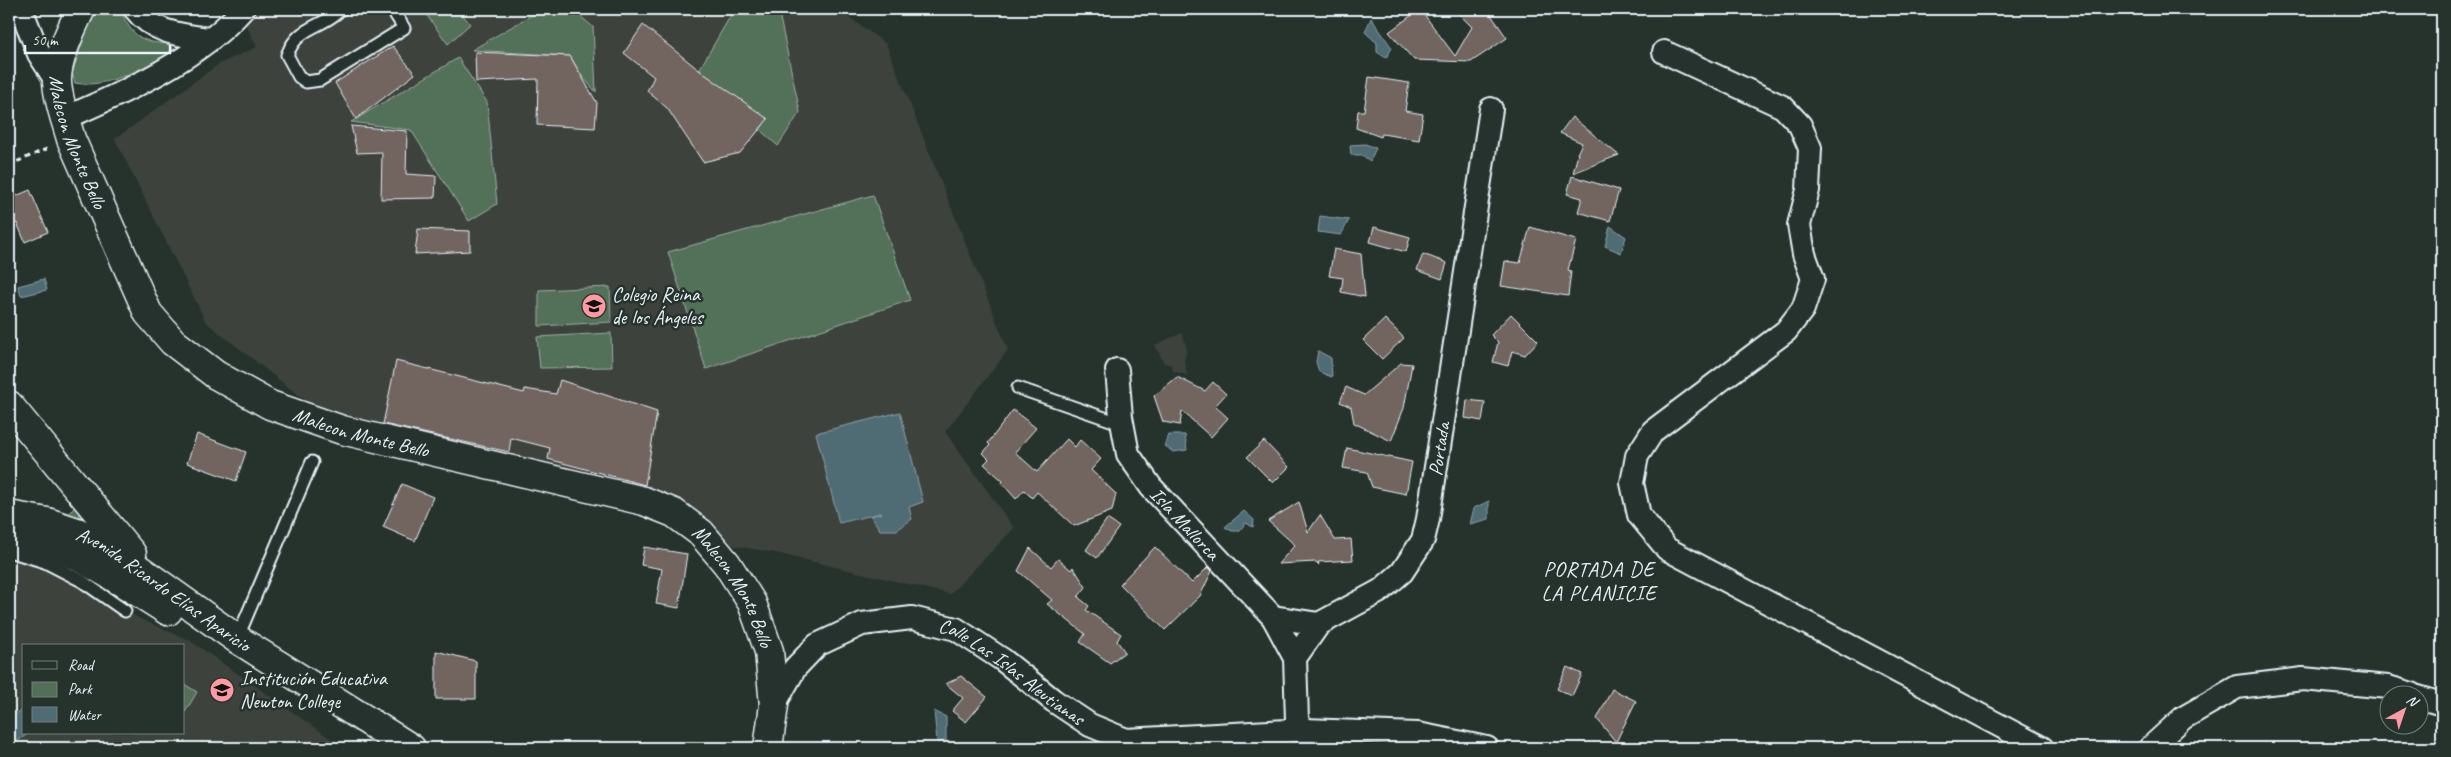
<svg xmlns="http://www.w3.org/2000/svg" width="2451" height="757" font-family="Caveat,sans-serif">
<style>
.built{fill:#3d423c;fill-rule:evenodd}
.green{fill:#527058;stroke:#9db0a8}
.water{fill:#4f6c75;stroke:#8ca1a9}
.building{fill:#726560;stroke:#e8f1f8}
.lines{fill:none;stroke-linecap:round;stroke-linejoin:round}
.service-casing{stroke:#e8f1f8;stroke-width:15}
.minor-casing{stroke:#e8f1f8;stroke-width:26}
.tertiary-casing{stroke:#e8f1f8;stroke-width:31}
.path{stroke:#e8f1f8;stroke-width:3;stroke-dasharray:5 4;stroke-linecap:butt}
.service{stroke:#26332d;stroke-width:11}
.minor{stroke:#26332d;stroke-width:22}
.tertiary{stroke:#26332d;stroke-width:28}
.labels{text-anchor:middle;stroke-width:5;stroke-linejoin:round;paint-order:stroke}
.street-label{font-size:20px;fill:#e8f1f8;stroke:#26332d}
.poi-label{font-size:20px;fill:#e8f1f8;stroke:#26332d;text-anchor:start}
.neighbourhood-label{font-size:21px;letter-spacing:1px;fill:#e8f1f8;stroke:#26332d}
</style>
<rect width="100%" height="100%" fill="#26332d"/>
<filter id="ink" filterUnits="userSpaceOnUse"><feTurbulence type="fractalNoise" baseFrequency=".02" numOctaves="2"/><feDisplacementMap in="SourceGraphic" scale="10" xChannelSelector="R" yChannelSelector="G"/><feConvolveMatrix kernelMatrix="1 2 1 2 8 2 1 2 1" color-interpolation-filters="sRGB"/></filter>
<g filter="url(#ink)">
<path class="built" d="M 258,9 L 838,9 L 886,44 L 1008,350 L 945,432 L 1014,528 L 950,594 L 776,553 L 730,545 L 683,504 L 321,413 L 206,322 L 115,139 L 219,64 L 257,47 L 244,21 Z
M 1182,333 L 1187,349 L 1184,360 L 1187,375 L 1173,371 L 1172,365 L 1164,363 L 1155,345 Z
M 9,553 L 96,591 L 138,618 L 189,640 L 344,748 L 9,748 ZM 24,646 L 184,646 L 184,733 L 24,733 Z"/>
<path class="green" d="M 94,9 L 120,9 C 132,37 141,43 173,44 L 172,55 C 142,67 107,89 75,83 L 72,73 Z
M 422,9 L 458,9 L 470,24 L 448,44 Z
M 542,9 L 572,9 L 593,27 L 596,92 L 582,76 L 570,56 L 472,50 Z
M 723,9 L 778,9 L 800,112 L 778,146 L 760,130 L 767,119 L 699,70 L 731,15 Z
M 458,58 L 487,102 L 497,204 L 469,221 L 411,130 L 351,122 Z
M 873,195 L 910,300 L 706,369 L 668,252 Z
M 610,287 L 611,322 L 539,326 L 539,290 Z
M 611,333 L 612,367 L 540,368 L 537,337 Z
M 77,506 L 102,536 L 66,515 Z
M 184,684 L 197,692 L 184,714 Z"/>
<path class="water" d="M 1371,18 L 1392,48 L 1386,58 L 1377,52 L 1377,43 L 1365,32 Z
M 1365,144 L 1376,148 L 1370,161 L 1362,155 L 1351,155 L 1350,145 Z
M 1320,216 L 1349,220 L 1341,235 L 1318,232 Z
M 1610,226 L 1626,237 L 1621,253 L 1605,246 Z
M 44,279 L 47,290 L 21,296 L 18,286 Z
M 1318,351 L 1331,358 L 1332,377 L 1319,372 L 1316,362 Z
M 900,412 L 923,502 L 909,507 L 912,519 L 897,530 L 880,530 L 871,516 L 881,513 L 839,523 L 816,433 Z
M 1169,435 L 1185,435 L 1187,450 L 1173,452 L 1165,446 Z
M 1489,501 L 1489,519 L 1470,524 L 1474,508 Z
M 1244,511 L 1254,520 L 1253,527 L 1246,523 L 1239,531 L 1232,531 L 1225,527 Z
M 24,709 L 24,733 L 29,733 L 13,744 L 9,738 L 9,718 Z
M 934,711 L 946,717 L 946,741 L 937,742 Z"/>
<path class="building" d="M 1420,9 L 1455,56 L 1472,27 L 1454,9 L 1487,9 L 1507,38 L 1471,62 L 1414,60 L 1389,32 Z
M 643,25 L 699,70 L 768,119 L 740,153 L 703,162 L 667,108 L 647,91 L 654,77 L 624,53 Z
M 393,46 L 415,74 L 356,119 L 335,83 Z
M 475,52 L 570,56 L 597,103 L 595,128 L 537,125 L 538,79 L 476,82 Z
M 1369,77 L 1409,83 L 1405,111 L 1423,114 L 1419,140 L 1382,134 L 1381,137 L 1356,128 L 1358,111 L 1364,111 Z
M 1572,117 L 1616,153 L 1619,155 L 1573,173 L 1578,154 L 1577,154 L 1582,143 L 1560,133 Z
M 351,126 L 407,131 L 406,174 L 436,176 L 435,198 L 381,199 L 382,152 L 357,153 Z
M 1572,176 L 1619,190 L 1610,221 L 1578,212 L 1582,198 L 1567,194 Z
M 30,190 L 48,232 L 25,242 L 17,223 L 9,227 L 9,199 Z
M 1374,227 L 1410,237 L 1406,252 L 1370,242 Z
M 1530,227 L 1576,240 L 1568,270 L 1571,271 L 1568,296 L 1501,286 L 1505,261 L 1520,263 Z
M 418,229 L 470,231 L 470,251 L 415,254 Z
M 1334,249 L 1361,254 L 1365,297 L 1341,292 L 1343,278 L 1329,276 Z
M 1423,254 L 1447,263 L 1442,279 L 1417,270 Z
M 1511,314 L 1538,341 L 1525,355 L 1512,351 L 1508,366 L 1493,362 L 1498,342 L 1491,335 Z
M 1385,319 L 1404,338 L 1382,359 L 1363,340 Z
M 396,361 L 524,393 L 525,389 L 556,394 L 560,380 L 657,412 L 645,485 L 548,459 L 550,448 L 511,438 L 509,452 L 383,424 Z
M 1401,363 L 1412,364 L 1404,408 L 1391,441 L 1354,423 L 1351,407 L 1340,402 L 1346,387 L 1364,395 Z
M 1177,377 L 1205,391 L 1213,382 L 1226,394 L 1215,406 L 1228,418 L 1211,437 L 1182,411 L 1180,425 L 1163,422 L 1154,396 Z
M 1467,400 L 1485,402 L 1482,421 L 1465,418 Z
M 1013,410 L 1036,428 L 1015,452 L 1037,472 L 1067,439 L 1075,447 L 1080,440 L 1101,459 L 1091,470 L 1116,494 L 1112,511 L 1074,526 L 1037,492 L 1032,498 L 1024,490 L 1016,499 L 1002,483 L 1003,481 L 984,464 L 989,459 L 983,453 L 990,445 L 988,443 Z
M 197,434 L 246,452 L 236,481 L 187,463 Z
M 1264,441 L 1289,467 L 1273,483 L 1247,457 Z
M 1347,448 L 1412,462 L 1406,494 L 1372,487 L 1367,472 L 1343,468 Z
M 402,484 L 433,497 L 415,541 L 383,527 Z
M 1299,502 L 1308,532 L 1320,515 L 1335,540 L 1351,539 L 1353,560 L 1318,562 L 1319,565 L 1316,562 L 1278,564 L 1295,545 L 1268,521 Z
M 1107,519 L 1119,527 L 1097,558 L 1086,550 Z
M 644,547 L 687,554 L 679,608 L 656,604 L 662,569 L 641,565 Z
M 1155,547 L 1192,583 L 1208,567 L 1212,571 L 1200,596 L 1165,630 L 1120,584 Z
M 1030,548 L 1051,567 L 1058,559 L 1071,570 L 1073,567 L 1086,587 L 1078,597 L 1089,606 L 1086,610 L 1121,634 L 1117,641 L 1125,652 L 1110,663 L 1080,642 L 1085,634 L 1047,604 L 1052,600 L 1018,571 Z
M 436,651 L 476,661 L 476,699 L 436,699 Z
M 1567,667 L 1582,674 L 1572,696 L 1557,689 Z
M 961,676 L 987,697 L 966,722 L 952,711 L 963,698 L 946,684 Z
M 1612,689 L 1636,701 L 1616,742 L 1597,719 Z"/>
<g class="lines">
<defs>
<path id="service" d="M 341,9 C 322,29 299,24 287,55 L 299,77 L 306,82 L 320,80 L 404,28 L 392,9
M 1018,388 L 1122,424
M 9,551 L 45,562 L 82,581 L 125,611
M 237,639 L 312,462"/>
<g id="minor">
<path d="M 21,9 L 39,54 L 57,82"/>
<path d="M 135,9 C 153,33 181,35 209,39"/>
<path d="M 1664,52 L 1783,107 L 1800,125 L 1810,148 L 1808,190 L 1799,225 L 1804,254 L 1813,279 L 1803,309 L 1786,331 L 1653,431 L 1637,456 L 1632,483 L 1639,515 L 1667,549 L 2042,748"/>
<path d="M 65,118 C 124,93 200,58 243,9"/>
<path id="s1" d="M 1117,370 L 1121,417 L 1128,454 L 1151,487 L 1273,617 L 1295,658"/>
<path d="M 1273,617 L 1319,624"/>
<path d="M 2418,697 L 2442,704"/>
<path id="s2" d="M 774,705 L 795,668 L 817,645 L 862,624 L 912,618 L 956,629 L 1003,660 L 1054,701 L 1090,725 L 1126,740 L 1304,730 L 1418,734 L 1487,748"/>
<path id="s3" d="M 1304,730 L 1297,720 L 1295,658 L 1319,624 L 1380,591 L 1402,572 L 1423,540 L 1428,519 L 1491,109"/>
<path d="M 2150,748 L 2183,718 L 2237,687 L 2303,679 L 2388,687 L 2412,694"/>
</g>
<g id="tertiary">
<path id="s4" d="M 81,9 C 71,29 56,60 57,82 C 58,101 66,121 71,139 L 148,313 L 173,342 L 216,375 L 270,405 L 342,430 L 644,501 L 674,513 L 701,533 L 727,564 L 752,603 L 769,651 L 774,705 L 768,748"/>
<path d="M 9,405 L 132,554"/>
<path id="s5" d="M 9,515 L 47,522 L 77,532 L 105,545 L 237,639 L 411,748"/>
<path d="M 9,533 C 69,544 116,579 168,611"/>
</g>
</defs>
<use href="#service" class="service-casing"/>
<use href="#minor" class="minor-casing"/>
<use href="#tertiary" class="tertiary-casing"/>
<path class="path" d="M 9,165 L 49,148"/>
<use href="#service" class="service"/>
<use href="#minor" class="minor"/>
<use href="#tertiary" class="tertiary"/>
</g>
</g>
<defs>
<symbol id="school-disc" viewBox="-11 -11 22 22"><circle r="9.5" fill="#ff9aa2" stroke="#26332d"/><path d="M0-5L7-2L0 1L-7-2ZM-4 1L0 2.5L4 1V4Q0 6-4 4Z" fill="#111"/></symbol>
</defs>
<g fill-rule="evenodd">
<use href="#school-disc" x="580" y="292" width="28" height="28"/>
<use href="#school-disc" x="208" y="676" width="28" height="28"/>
</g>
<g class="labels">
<g class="street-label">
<text dy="7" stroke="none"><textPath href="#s4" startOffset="141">Malecon Monte Bello</textPath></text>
<text dy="7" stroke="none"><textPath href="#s4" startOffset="576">Malecon Monte Bello</textPath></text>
<text dy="7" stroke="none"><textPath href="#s3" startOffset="345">Portada</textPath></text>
<text dy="7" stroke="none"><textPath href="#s1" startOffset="175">Isla Mallorca</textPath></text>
<text dy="7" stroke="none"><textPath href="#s5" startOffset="174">Avenida Ricardo Elías Aparicio</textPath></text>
<text dy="7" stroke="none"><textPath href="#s4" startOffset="996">Malecon Monte Bello</textPath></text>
<text dy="7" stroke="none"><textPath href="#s2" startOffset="289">Calle Las Islas Aleutianas</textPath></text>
</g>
<g class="poi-label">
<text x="612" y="301">Colegio Reina<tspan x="612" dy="23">de los Ángeles</tspan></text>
<text x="240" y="685">Institución Educativa<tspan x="240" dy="23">Newton College</tspan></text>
</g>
<g class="neighbourhood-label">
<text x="1599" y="576">PORTADA DE<tspan x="1599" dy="24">LA PLANICIE</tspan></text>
</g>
</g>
<rect width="2451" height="757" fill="none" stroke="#26332d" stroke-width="30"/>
<rect x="15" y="15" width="2421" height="727" fill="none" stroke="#e8f1f8" stroke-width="2" filter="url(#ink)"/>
<rect x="22" y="644" width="162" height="90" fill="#26332d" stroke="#747f7e"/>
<rect x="32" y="661" width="25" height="8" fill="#26332d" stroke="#747f7e"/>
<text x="68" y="670" font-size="15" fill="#e8f1f8">Road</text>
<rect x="32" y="682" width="25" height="15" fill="#527058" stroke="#747f7e"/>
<text x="68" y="694" font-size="15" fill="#e8f1f8">Park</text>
<rect x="32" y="707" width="25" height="15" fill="#4f6c75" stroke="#747f7e"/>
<text x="68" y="720" font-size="15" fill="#e8f1f8">Water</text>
<g transform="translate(2404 710) rotate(40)"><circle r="24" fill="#26332d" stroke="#747f7e"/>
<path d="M0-4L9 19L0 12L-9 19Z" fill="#ff9aa2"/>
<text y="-8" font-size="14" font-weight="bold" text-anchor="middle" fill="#e8f1f8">N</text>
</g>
<path d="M25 45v8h145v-8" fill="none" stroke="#e8f1f8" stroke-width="2.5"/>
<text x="32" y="45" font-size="15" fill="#e8f1f8" stroke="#26332d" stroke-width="4" paint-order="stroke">50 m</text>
</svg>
